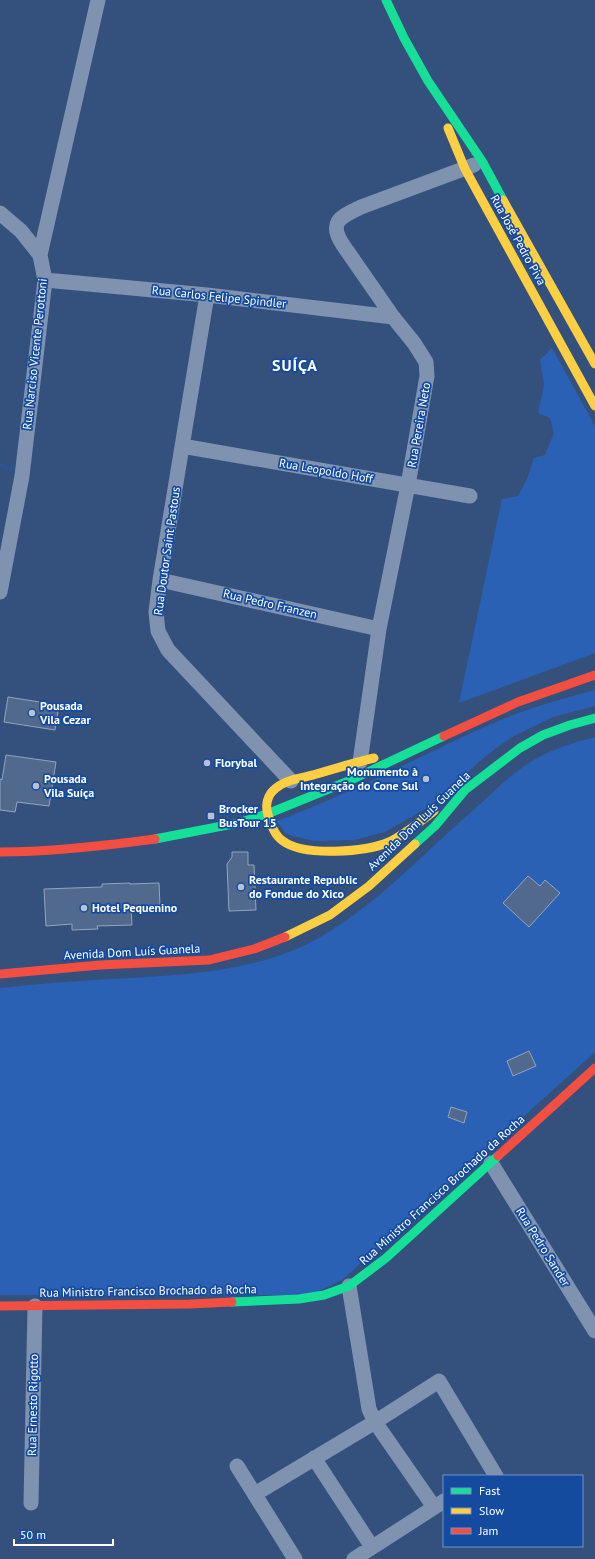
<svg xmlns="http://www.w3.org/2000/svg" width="595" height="1559" font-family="'PT Sans',sans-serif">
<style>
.green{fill:#2a61b4}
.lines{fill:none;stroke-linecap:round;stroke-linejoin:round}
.stream{stroke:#2d5490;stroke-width:4}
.building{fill:#51698d;stroke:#94a4bd}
.street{stroke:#7f92af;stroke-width:15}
.fast{stroke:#16e098;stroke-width:9}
.slow{stroke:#ffcf43;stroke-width:9}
.jam{stroke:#f24e42;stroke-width:9}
.poi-dot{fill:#b8c2d2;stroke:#154b9e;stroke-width:1.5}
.labels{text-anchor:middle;stroke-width:3.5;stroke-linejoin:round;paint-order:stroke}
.street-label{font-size:12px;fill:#fff;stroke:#154b9e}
.poi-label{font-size:12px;font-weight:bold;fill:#fff;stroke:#154b9e;text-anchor:start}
.district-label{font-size:16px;font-weight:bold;letter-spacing:1px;fill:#fff;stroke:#154b9e}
</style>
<rect width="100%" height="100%" fill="#34517e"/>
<path class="green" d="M 552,348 L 595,426 L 595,653 L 459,703 L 502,499 L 518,496 L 527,479 L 534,458 L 545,455 L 554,433 L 550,418 L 538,413 L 544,385 L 540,360 Z
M 595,690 L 595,706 L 553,717 L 512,737 L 495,749 L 479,762 L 430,806 L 385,832 L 354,840 L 314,841 L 286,834 L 277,821 C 353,793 423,754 496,722 C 528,708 562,699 595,690 Z
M 595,737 L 595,1052 L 342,1280 L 310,1295 L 0,1295 L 0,988 C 37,984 74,981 111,979 C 186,975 266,973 332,930 C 387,895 429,848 478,806 C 498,788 517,768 541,756 C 559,747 576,742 595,737 Z"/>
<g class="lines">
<path class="stream" d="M 0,464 L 9,469 L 18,470"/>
</g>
<path class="building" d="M 8,697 L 59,705 L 55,730 L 4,722 Z
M 6,755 L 56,762 L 49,806 L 17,802 L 15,812 L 0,810 L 0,779 L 2,780 Z
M 232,852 L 248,852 L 248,865 L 254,865 L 256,910 L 229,911 L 227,864 L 232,857 Z
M 528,876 L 540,886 L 545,880 L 560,893 L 529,927 L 503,903 Z
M 130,883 L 130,884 L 159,883 L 160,905 L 131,906 L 132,925 L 97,926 L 98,929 L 72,930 L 72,924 L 46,926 L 44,889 L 102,887 L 102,884 Z
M 529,1051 L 536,1066 L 513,1076 L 507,1061 Z
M 451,1107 L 467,1112 L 464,1123 L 448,1117 Z"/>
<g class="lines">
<path class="street" d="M 0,213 L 21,231 L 40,255
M 45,280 L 207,295 L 393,317
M 207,295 L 160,580 L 156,612 L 158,631 L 168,650 L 291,781
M 182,446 L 470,496
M 160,580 L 379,629
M 0,592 L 22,476 L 45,280 L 40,255 L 98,0
M 360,762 L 379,629 L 408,485 L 427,376 L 426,362 L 414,343 L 393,317 L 343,245 C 328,222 340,217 361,207 L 474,165
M 491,1163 L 595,1331
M 349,1286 L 369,1409 L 375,1422 L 434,1507
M 314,1458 L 372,1547
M 237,1466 L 295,1559
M 255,1494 L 375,1422 L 439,1381 L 496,1476
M 31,1503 L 35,1306
M 354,1559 L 444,1501"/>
<path class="fast" d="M 386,0 L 404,38 L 428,81 L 482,161 L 503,200
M 155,839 L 238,823 L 267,814 L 351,780 L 444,736
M 415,844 L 435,826 L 465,790 L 520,748 L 543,735 L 570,725 L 595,718
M 232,1302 L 299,1299 L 324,1295 L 349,1286 L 386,1258 L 498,1156"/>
<path class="slow" d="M 448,128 L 465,169 L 595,406
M 503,200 L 595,364
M 374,758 C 353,763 333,769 313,775 C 300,778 286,780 276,788 C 267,795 265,805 268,815 C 271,824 274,835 283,841 C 304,857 366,852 389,842 C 405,834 420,822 434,811
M 285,937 L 330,915 L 369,886 L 415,844"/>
<path class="jam" d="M 444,736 L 518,702 L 595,675
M 0,852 C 52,852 103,846 155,839
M 0,974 L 100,965 L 209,960 L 254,949 L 285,937
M 498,1156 L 595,1068
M 0,1306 L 190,1304 L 232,1302"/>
</g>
<g class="poi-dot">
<circle cx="32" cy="713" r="4"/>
<circle cx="207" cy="763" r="4"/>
<circle cx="426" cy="779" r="4"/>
<circle cx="36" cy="786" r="4"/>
<rect x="207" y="812" width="8" height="8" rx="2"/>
<circle cx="241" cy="887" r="4"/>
<circle cx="84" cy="908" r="4"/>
</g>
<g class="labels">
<g class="street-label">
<text transform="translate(518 240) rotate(61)" y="4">Rua José Pedro Piva</text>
<text transform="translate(219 297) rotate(6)" y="4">Rua Carlos Felipe Spindler</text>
<text transform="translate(35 354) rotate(-84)" y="4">Rua Narciso Vicente Perottoni</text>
<text transform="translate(419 425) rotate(-80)" y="4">Rua Pereira Neto</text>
<text transform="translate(326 471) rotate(10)" y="4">Rua Leopoldo Hoff</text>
<text transform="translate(167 551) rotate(-82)" y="4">Rua Doutor Saint Pastous</text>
<text transform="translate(270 604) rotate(13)" y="4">Rua Pedro Franzen</text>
<text transform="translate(419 821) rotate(-44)" y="4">Avenida Dom Luís Guanela</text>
<text transform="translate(132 952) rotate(-3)" y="4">Avenida Dom Luís Guanela</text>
<text transform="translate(442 1190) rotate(-42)" y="4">Rua Ministro Francisco Brochado da Rocha</text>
<text transform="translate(543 1247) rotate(58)" y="4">Rua Pedro Sander</text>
<text transform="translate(148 1291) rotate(-1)" y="4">Rua Ministro Francisco Brochado da Rocha</text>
<text transform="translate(33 1405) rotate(-89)" y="4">Rua Ernesto Rigotto</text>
</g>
<g class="poi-label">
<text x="40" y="710">Pousada<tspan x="40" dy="14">Vila Cezar</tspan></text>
<text x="215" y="767">Florybal</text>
<text x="418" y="776" text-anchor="end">Monumento à<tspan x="418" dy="14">Integração do Cone Sul</tspan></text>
<text x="44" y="783">Pousada<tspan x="44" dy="14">Vila Suíça</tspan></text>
<text x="219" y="813">Brocker<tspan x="219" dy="14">BusTour 15</tspan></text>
<text x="249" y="884">Restaurante Republic<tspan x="249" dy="14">do Fondue do Xico</tspan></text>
<text x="92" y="912">Hotel Pequenino</text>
</g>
<g class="district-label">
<text x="295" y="371">SUÍÇA</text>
</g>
</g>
<rect x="443" y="1475" width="140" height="72" fill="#154b9e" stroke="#7393c5"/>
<rect x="451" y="1488" width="20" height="6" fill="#16e098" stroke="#7393c5"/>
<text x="479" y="1495" font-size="12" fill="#ffffff">Fast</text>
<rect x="451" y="1508" width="20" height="6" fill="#ffcf43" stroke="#7393c5"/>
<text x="479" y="1515" font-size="12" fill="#ffffff">Slow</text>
<rect x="451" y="1528" width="20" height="6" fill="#f24e42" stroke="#7393c5"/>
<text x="479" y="1535" font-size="12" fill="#ffffff">Jam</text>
<path d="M14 1539v6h99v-6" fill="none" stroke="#ffffff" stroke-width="2"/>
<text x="20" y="1539" font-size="12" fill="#ffffff" stroke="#154b9e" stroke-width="3" paint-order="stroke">50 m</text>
</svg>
